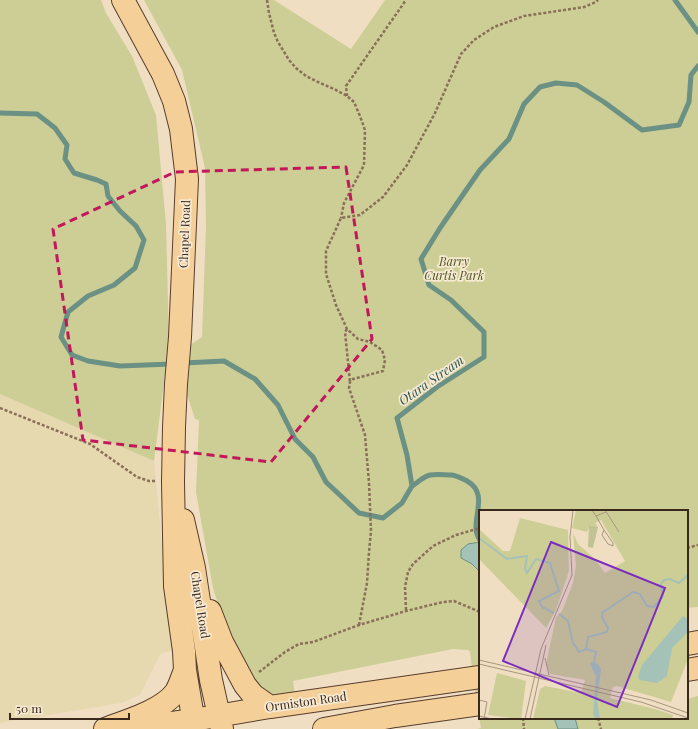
<svg xmlns="http://www.w3.org/2000/svg" width="698" height="729" font-family="'Playfair Display',serif">
<style>
.farmland{fill:#e6d8af}
.green{fill:#ccce95}
.water{fill:#a4c2b7;stroke:#6b9084}
.lines{fill:none;stroke-linecap:round;stroke-linejoin:round}
.stream{stroke:#6b9084;stroke-width:5}
.major-casing{stroke:#583d2d;stroke-width:24}
.path{stroke:#8a6f58;stroke-width:2.5;stroke-dasharray:3 2;stroke-linecap:butt}
.major{stroke:#f4d098;stroke-width:22}
.marked{fill:none;stroke:#c2185b;stroke-width:3;stroke-dasharray:8 5;stroke-linejoin:round}
.labels{text-anchor:middle;stroke-width:3.5;stroke-linejoin:round;paint-order:stroke}
.street-label{font-size:12px;fill:#39291d;stroke:#f7e9d2}
.park-label{font-size:12px;font-style:italic;fill:#4e5723;stroke:#f7e9d2}
.water-label{font-size:13px;font-style:italic;fill:#2c5a53;stroke:#f7e9d2}
.inset-river{fill:none;stroke:#a4c2b7;stroke-width:2}
.inset-road{fill:none;stroke:#a79680;stroke-width:1}
.view{fill:#7b2cbf;fill-opacity:0.15;stroke:#7b2cbf;stroke-width:2}
.inset-edge{fill:none;stroke:#39291d;stroke-width:2}
</style>
<rect width="100%" height="100%" fill="#f0dec2"/>
<path class="farmland" d="M 0,394 L 154,461 L 172,651 L 161,653 L 140,695 L 121,703 L 0,723 Z"/>
<path class="green" d="M 0,0 L 101,0 L 106,13 L 132,56 L 156,115 L 166,224 L 169,343 L 154,461 L 0,394 Z
M 144,0 L 274,0 L 351,49 L 385,0 L 698,0 L 698,607 L 687,608 L 687,511 L 480,511 L 480,718 L 687,718 L 687,699 L 698,696 L 698,729 L 477,729 L 481,728 L 477,705 L 470,652 L 468,650 L 453,649 L 293,681 L 295,694 L 276,697 L 265,694 L 234,654 L 213,588 L 196,492 L 199,420 L 195,419 L 184,385 L 189,346 L 202,337 L 206,226 L 205,168 L 182,70 Z"/>
<path class="water" d="M 480,542 L 480,572 L 472,564 L 461,558 L 461,550 L 468,544 Z
M 554,718 L 575,718 L 578,729 L 558,729 Z"/>
<g class="lines">
<path class="stream" d="M 675,0 L 698,32
M 0,113 L 37,114 L 55,128 L 67,145 L 65,159 L 74,173 L 97,180 L 106,184 L 108,196 L 120,211 L 136,226 L 144,240 L 135,268 L 114,285 L 88,296 L 68,312 L 61,337 L 72,355 L 88,361 L 120,366 L 172,364
M 184,363 L 224,361 L 255,379 L 278,405 L 295,439 L 313,457 L 326,482 L 359,513 L 383,518 L 402,503 L 412,486 L 407,455 L 397,418 L 437,387 L 484,357 L 484,332 L 451,300 L 429,285 L 421,259 L 440,228 L 480,170 L 509,139 L 524,104 L 540,87 L 556,83 L 577,85 L 604,102 L 642,130 L 679,125 L 689,102 L 691,75 L 698,66
M 412,486 C 417,483 424,476 430,475 C 437,474 445,475 452,475 C 458,476 461,478 467,481 C 492,495 467,523 480,540"/>
<defs>
<path id="major" d="M 123,0 L 163,74 L 174,101 L 181,129 L 187,179 L 180,337 L 176,384 L 174,427 L 173,482 L 175,586 L 184,651 L 185,670 L 195,729
M 183,520 L 194,568 L 211,680 L 222,729
M 210,611 L 222,642 L 245,685 L 253,695 L 270,707
M 687,644 L 698,642
M 687,670 L 698,668
M 105,729 C 126,721 161,711 175,693 C 179,688 182,677 185,670
M 131,729 L 193,720 L 270,707 L 480,677
M 324,729 L 395,716 L 480,704"/>
</defs>
<use href="#major" class="major-casing"/>
<path class="path" d="M 267,0 L 269,13 L 274,33 L 278,42 L 289,60 L 296,68 L 306,76 L 318,82 L 336,90 L 347,96 L 354,102 L 360,116 L 365,130 L 364,165 L 344,203 L 341,218
M 347,96 L 346,86 L 406,0
M 347,329 L 345,332 L 350,382
M 0,408 L 90,444 L 137,477 L 149,481 L 155,481
M 687,548 L 698,545
M 406,610 L 405,587 L 408,572 L 413,564 L 433,546 L 456,535 L 480,528
M 359,625 L 367,583 L 369,552 L 371,531 L 369,483 L 365,435 L 349,388 L 350,382 L 353,379 L 383,371 L 385,360 L 382,350 L 370,342 L 358,339 L 347,329 L 336,305 L 326,274 L 326,251 L 341,218 L 360,215 L 383,197 L 407,165 L 435,113 L 461,54 L 474,40 L 494,27 L 524,16 L 584,7 L 596,2 L 598,0
M 259,672 L 285,652 L 299,644 L 313,642 L 359,625 L 406,611 L 443,602 L 454,601 L 480,612
M 523,718 L 524,729
M 598,718 L 601,729"/>
<use href="#major" class="major"/>
</g>
<path class="marked" d="M 346,167 L 372,339 L 271,462 L 83,440 L 53,229 L 175,172 Z"/>
<g class="labels">
<g class="street-label">
<text transform="translate(185 234) rotate(-88)" y="4">Chapel Road</text>
<text transform="translate(200 605) rotate(81)" y="4">Chapel Road</text>
<text transform="translate(306 702) rotate(-8)" y="4">Ormiston Road</text>
</g>
<g class="park-label">
<text x="454" y="266">Barry<tspan x="454" dy="14">Curtis Park</tspan></text>
</g>
<g class="water-label">
<text transform="translate(431 380) rotate(-35)" y="5">Otara Stream</text>
</g>
</g>
<g transform="translate(479 510)">
<rect width="209" height="209" fill="#f0dec2"/>
<path d="M 97,0 L 209,0 L 209,149 L 192,192 L 138,176 L 134,177 L 131,188 L 176,199 L 194,205 L 193,209 L 54,209 L 61,179 L 66,176 L 102,183 L 106,170 L 71,164 L 67,154 L 77,107 L 83,101 L 94,73 L 97,56 L 94,23 L 99,34 L 115,48 L 126,63 L 146,51 L 122,10 L 116,13 L 119,17 L 111,15 L 108,22 L 93,18 ZM 41,8 L 89,20 L 90,61 L 77,100 L 67,118 L 0,49 L 0,19 L 24,41 L 31,41 ZM 18,163 L 47,171 L 42,209 L 9,205 Z" fill="#ccce95"/>
<path d="M 110,15 L 119,17 L 114,38 L 109,37 Z" fill="#c1c395"/>
<path d="M 204,106 L 209,109 L 209,122 L 193,138 L 188,166 L 178,173 L 161,170 L 159,167 L 163,155 ZM 113,152 L 119,154 L 122,159 L 118,190 L 121,209 L 117,209 L 114,204 L 117,167 L 111,154 Z" fill="#a4c2b7"/>
<path class="inset-river" d="M 0,28 L 28,49 L 48,46 L 46,59 L 48,63 L 57,49 L 71,53 L 80,81 L 60,91 L 63,97 L 75,103M 80,104 L 89,111 L 94,133 L 100,142 L 107,139 L 109,127 L 128,122 L 129,118 L 123,107 L 124,102 L 129,99 L 154,82 L 161,84 L 168,96 L 175,97 L 184,86 L 182,74 L 185,70 L 191,69 L 200,73 L 209,65M 107,139 L 117,142 L 115,153"/>
<path class="inset-road" d="M 113,0 L 117,6 L 127,2M 126,0 L 140,22M 117,6 L 125,20 L 134,33 L 134,36 L 129,34 L 123,25 L 125,20M 66,148 L 70,165M 0,150 L 172,190 L 209,203M 0,154 L 162,192 L 209,208M 0,190 L 8,192 L 5,209M 0,206 L 13,209M 46,209 L 62,139 L 93,65 L 91,27 L 94,0M 51,209 L 67,135"/>
<path class="view" d="M 72,32 L 186,78 L 138,197 L 24,151 Z"/>
<rect width="209" height="209" class="inset-edge"/>
</g>
<path d="M10 713v6h119v-6" fill="none" stroke="#39291d" stroke-width="2"/>
<text x="16" y="713" font-size="12" fill="#39291d" stroke="#f7e9d2" stroke-width="3" paint-order="stroke">50 m</text>
</svg>
